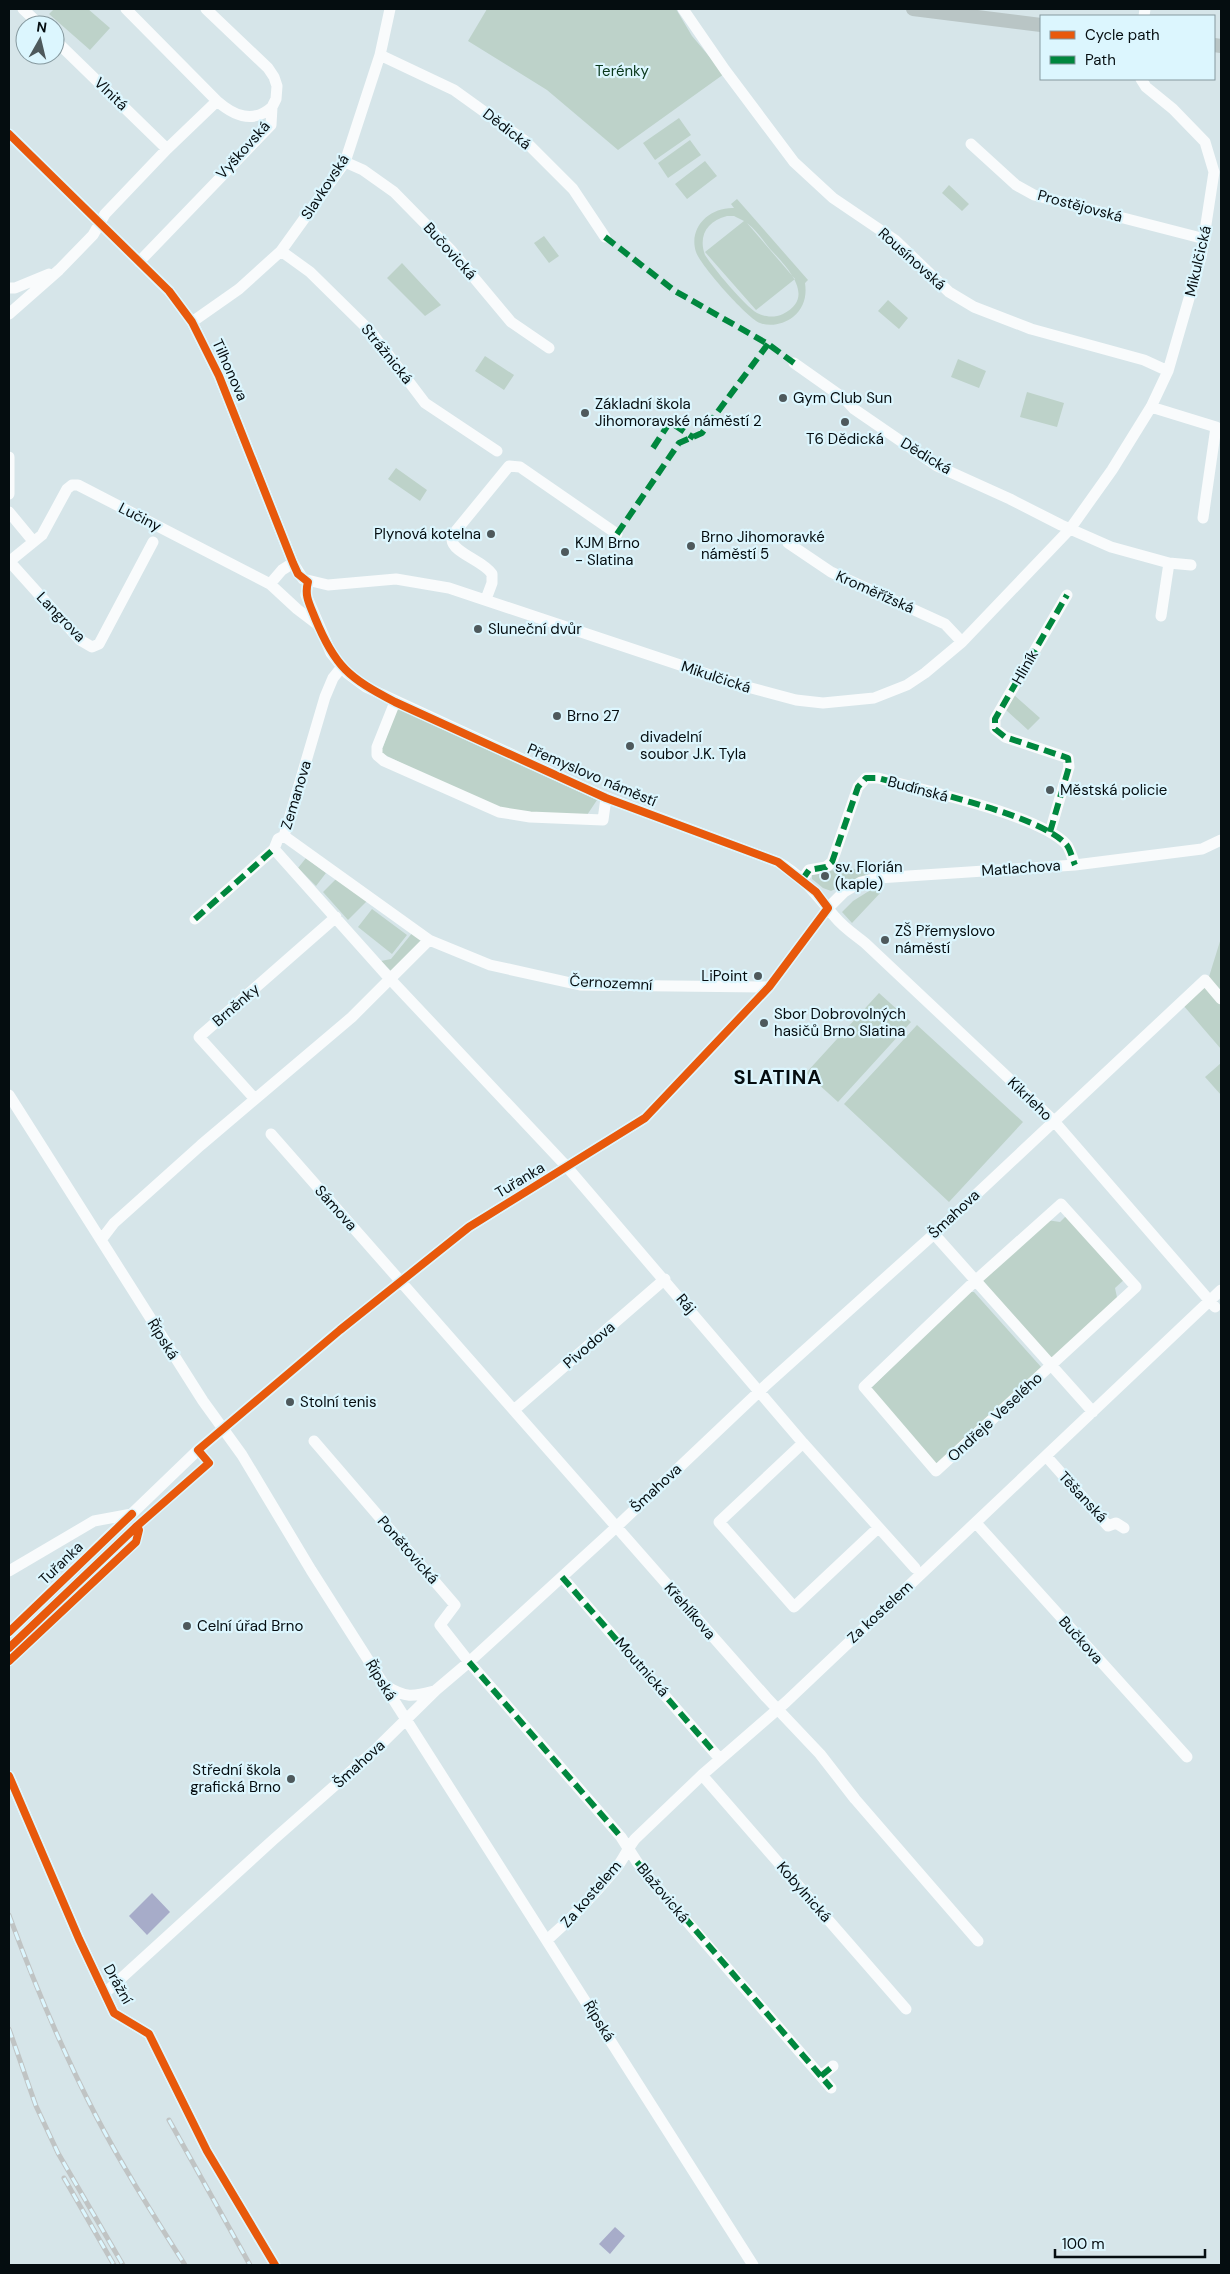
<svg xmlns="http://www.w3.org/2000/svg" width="1230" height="2274" font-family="'DM Sans',sans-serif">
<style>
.green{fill:#bdd2c9;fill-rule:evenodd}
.water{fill:#a7acc9}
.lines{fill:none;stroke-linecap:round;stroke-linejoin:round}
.minor{stroke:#f9fbfc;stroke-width:11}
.major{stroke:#b9c5c5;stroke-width:14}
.rail-casing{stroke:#c0c4c4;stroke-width:5}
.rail{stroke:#dcf6fe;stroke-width:3;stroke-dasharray:9;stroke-linecap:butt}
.quiet{stroke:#00873e;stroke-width:6;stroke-dasharray:12 6;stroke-linecap:butt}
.cycleway-casing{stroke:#dcf6fe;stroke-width:11}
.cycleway{stroke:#e8590c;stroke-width:8}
.poi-dot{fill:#4e595c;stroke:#dcf6fe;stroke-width:2}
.labels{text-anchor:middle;stroke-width:4.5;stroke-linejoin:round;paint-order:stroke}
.park-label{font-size:15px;fill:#08371a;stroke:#dcf6fe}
.street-label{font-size:15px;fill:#050d10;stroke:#dcf6fe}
.poi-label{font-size:15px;fill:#050d10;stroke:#dcf6fe;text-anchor:start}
.district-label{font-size:20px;font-weight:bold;letter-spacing:1px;fill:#050d10;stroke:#dcf6fe}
</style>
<rect width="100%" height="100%" fill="#d6e5e9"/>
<path class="green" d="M 54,9 L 88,9 L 110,28 L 90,50 L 49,14 Z
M 487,9 L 676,9 L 692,36 L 724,74 L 618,150 L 547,90 L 468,41 Z
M 679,118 L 691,135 L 655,160 L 643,143 Z
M 690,140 L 701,155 L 668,178 L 658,163 Z
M 705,161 L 717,176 L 687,199 L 675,184 Z
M 949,185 L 969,204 L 962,211 L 942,193 Z
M 737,199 L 808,280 L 805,283 C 807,296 804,308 793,317 C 784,324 771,327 760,323 C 748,319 700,265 696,252 C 688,227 710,207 734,208 L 731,204 ZM 727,216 L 734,216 L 744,221 L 705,252 L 756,310 L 795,279 L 747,223 C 756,230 763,240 770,249 C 785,265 818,297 783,314 C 774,318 765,317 757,313 C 744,305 714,269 705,255 C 698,236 707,221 727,216 Z
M 544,236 L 559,256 L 549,263 L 534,243 Z
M 402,263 L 441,305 L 425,316 L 387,278 Z
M 888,300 L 908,318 L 899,329 L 878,311 Z
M 485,356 L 514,375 L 504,390 L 475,371 Z
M 958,359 L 986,371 L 979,388 L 951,377 Z
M 1027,392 L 1064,403 L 1057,427 L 1020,417 Z
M 396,468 L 427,490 L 420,501 L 388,479 Z
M 1014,695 L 1040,718 L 1028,730 L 1006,710 Z
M 396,708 L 597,800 L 585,818 L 499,811 L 381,753 Z
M 306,858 L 326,873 L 316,886 L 298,868 Z
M 841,867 L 873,872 L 831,891 L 823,888 L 812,879 L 812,875 C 820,869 831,874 841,867 Z
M 336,879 L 367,901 L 348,920 L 323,892 Z
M 877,886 L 883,890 L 852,923 L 842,912 L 853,901 Z
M 372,909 L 407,935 L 392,954 L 358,927 Z
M 413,932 L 423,940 L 396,976 L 381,961 L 391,959 Z
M 1221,938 L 1221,1049 L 1183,1005 L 1208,980 Z
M 879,993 L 911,1022 L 838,1102 L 806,1073 Z
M 917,1025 L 1023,1122 L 949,1202 L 844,1104 Z
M 1221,1063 L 1221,1095 L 1205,1077 Z
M 1069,1213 L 1126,1278 L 1115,1288 L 1118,1302 L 1053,1361 L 982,1280 L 1047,1220 L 1060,1222 Z
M 969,1292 L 974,1292 L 1042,1368 L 936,1466 L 869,1390 Z"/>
<path class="water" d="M 152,1893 L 170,1912 L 147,1935 L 129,1916 Z
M 615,2227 L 625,2236 L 610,2254 L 599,2244 Z"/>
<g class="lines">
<path class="minor" d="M 23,9 L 40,25
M 683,9 L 725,70 L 794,162 L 833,198 L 895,240 L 949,292 L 974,307 L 1031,329 L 1144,360 L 1168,371
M 1144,16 L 1145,9
M 55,40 L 167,149
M 380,55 L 454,90 L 525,141 L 573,189 L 605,237
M 217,101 C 234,116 253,124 272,107
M 9,134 L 169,291 L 192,322 L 219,376 L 293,563 L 303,579 L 328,585 L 396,579 L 449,588 L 740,685 L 796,700 L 823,703 L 874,698 L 907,685 L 925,673 L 962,642 L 1070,529 L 1112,470 L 1151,407 L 1168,371 L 1201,257 L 1214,172 L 1205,142 L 1173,109 L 1146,87 L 1141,79
M 971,144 L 1016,185 L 1034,195 L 1205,239
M 345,162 L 363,170 L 394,192 L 450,249 L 511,322 L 549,348
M 281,251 L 310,272 L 372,333 L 425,403 L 497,451
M 139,262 L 271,125 L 272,107 L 276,99 L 277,86 L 274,77 L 268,68 L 206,9
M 9,288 L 15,288 L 49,274
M 9,314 L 59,270 L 93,235 L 105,214 L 167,149 L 217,101 L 126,9
M 192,322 L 239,289 L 281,251 L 345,162 L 380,55 L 390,9
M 794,363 L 845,399 L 854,409 L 937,466 L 1010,499 L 1061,525 L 1111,547 L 1169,563 L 1191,565
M 1151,407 L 1216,427 L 1203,518
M 9,457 L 9,494
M 9,512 L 33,541
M 788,543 L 831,572 L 945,624 L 962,642
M 9,561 L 80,640 L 92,647 L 99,644 L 153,542
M 10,561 L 42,535 L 67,489 L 72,485 L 78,485 L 270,584 L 297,609 L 318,625
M 308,582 L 306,595 L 331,653 L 347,673 L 366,687 L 602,796 L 778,862 C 803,876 817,896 835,917 C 843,927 855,935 865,943 L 1053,1120 L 1215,1307
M 270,584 L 282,570 L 293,563
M 486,599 L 492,583 L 492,574 C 484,561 453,553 452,540 L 455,532 L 509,466 L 520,467 L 617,534
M 1161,616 L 1169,563
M 395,702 L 377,747 L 377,755 L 384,761 L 499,812 L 530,817 L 603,820 L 606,798
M 1050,832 L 1069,767 L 1068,758 L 1005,737 L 995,729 L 995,719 L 1067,595
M 284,836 L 429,940 L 490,965 L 580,985 L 769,987
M 274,849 L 391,980 L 567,1167 L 803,1443 L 915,1568
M 802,880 L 809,870 L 826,867 L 832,862 L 858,787 L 866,778 L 878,778 C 922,790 1037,814 1066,844 C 1070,848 1072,858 1075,865
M 195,919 L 274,849 L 278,839 L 284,836 L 325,697 L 333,678 L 341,668
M 9,1095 L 203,1401 L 242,1455 L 311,1570 L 753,2265
M 255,1099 L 199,1037 L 336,917
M 271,1134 L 766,1697 L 820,1754 L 855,1799 L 978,1941
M 1061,1204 L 1136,1287 L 936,1471 L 864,1387 L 975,1281 Z
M 934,1234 L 1093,1412
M 101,1240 L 114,1223 L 201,1145 L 352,1017 L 429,940
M 514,1410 L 665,1279
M 314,1441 L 455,1605 L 440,1625 L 469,1662 L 621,1837 L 637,1862 L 651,1880 L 831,2088
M 803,1443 L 719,1522 L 794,1607 L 878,1528
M 1046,1456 L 1108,1526 L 1116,1523 L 1124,1528
M 976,1523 L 1187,1757
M 9,1571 L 94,1521 L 132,1514
M 562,1577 L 720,1759
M 9,1632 L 198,1450 L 340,1330 L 469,1227 L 645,1118 L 769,987 L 828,908 L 844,892 L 861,882 L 878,878 L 1075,865 L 1202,849 L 1221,840
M 386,1686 C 406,1698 412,1697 434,1691
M 702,1775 L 906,2009
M 9,1776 L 79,1939 L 114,2013 L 149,2034 L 207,2151 L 275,2265
M 547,1940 C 571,1919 594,1895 614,1871 C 623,1861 627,1849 635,1839 L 702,1775 L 786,1702 L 1221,1290
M 105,1993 L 273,1840 L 374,1751 L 436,1690 L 469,1662 L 612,1531 L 765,1386 L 934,1234 L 1205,980 L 1221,999
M 821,2076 L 833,2066"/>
<path class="major" d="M 913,9 L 1041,25
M 1214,45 L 1221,46"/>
<defs>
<path id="rail" d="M 9,1915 C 34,1983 62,2050 95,2114 C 122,2166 154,2216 185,2265
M 9,2029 L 36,2106 L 58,2153 L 123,2265
M 169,2120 L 250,2265
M 64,2178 L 114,2265"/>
</defs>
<use href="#rail" class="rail-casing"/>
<use href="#rail" class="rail"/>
<path class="quiet" d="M 605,237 L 675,291 L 768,344 L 794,363
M 653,448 L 670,422 L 694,438
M 617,534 L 679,443 L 702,433 L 768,344
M 1050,832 L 1069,767 L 1068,758 L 1005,737 L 995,729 L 995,719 L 1067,595
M 802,880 L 809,870 L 826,867 L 832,862 L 858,787 L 866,778 L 878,778 C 922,790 1037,814 1066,844 C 1070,848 1072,858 1075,865
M 195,919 L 274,849
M 562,1577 L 714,1752
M 469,1662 L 621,1837
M 637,1862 L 831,2088
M 821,2076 L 833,2066"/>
<defs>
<path id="cycleway" d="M 9,134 L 169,291 L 192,322 L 219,376 L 293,563 L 298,574 L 308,582 C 304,596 310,605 315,618 C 335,667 349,678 395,702 L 606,798 L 778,862 L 816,892 L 828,908 L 769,987 L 645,1118 L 469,1227 L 340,1330 L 198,1450 L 209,1463 L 137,1526 L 9,1648
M 9,1632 L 132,1514
M 9,1661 L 136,1542 L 139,1530 L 137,1526
M 9,1776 L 79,1939 L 114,2013 L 149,2034 L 207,2151 L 275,2265"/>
</defs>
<use href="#cycleway" class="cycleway-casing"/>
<use href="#cycleway" class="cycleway"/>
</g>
<g class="poi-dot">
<circle cx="783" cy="398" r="5"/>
<circle cx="585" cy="413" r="5"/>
<circle cx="845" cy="422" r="5"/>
<circle cx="491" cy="534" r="5"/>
<circle cx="691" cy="546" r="5"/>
<circle cx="565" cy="552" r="5"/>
<circle cx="478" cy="629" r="5"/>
<circle cx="557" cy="716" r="5"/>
<circle cx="630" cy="746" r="5"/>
<circle cx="1050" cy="790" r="5"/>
<circle cx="825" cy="876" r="5"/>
<circle cx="885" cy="940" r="5"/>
<circle cx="758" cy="976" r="5"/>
<circle cx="764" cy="1023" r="5"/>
<circle cx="290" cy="1402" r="5"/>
<circle cx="187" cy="1626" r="5"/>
<circle cx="291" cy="1779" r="5"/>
</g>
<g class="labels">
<g class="park-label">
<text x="622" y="76">Terénky</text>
</g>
<g class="street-label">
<text transform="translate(111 94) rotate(44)" y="5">Vlnitá</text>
<text transform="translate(507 129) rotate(38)" y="5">Dědická</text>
<text transform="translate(243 150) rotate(-48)" y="5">Vyškovská</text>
<text transform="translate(325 187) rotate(-57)" y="5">Slavkovská</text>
<text transform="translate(1080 206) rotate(15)" y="5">Prostějovská</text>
<text transform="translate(450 251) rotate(48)" y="5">Bučovická</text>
<text transform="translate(912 259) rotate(42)" y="5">Rousínovská</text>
<text transform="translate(1198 261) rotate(-77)" y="5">Mikulčická</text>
<text transform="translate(387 354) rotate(51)" y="5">Strážnická</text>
<text transform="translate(230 370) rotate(66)" y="5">Tilhonova</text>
<text transform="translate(926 456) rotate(31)" y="5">Dědická</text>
<text transform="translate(140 517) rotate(27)" y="5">Lučiny</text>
<text transform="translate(875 592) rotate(24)" y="5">Kroměřížská</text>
<text transform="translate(61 617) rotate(46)" y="5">Langrova</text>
<text transform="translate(1025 667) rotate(-60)" y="5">Hliník</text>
<text transform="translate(716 677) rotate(18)" y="5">Mikulčická</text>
<text transform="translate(592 775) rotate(23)" y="5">Přemyslovo náměstí</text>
<text transform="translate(918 789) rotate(15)" y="5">Budínská</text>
<text transform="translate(296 795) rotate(-73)" y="5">Zemanova</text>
<text transform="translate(1021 868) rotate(-4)" y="5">Matlachova</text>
<text transform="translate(611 983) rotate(3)" y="5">Černozemní</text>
<text transform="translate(236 1005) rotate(-41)" y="5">Brněnky</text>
<text transform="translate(1030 1099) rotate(44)" y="5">Kikrleho</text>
<text transform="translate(520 1180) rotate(-31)" y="5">Tuřanka</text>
<text transform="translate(336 1208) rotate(48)" y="5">Sámova</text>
<text transform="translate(954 1214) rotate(-43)" y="5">Šmahova</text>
<text transform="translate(686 1304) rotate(50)" y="5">Ráj</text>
<text transform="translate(163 1339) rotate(58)" y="5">Řípská</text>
<text transform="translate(589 1345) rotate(-41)" y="5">Pivodova</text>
<text transform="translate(995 1417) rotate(-43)" y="5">Ondřeje Veselého</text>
<text transform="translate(656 1488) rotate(-43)" y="5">Šmahova</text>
<text transform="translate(1083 1497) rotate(47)" y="5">Těšanská</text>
<text transform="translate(408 1550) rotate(49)" y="5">Ponětovická</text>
<text transform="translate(61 1563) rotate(-44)" y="5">Tuřanka</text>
<text transform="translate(690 1611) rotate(49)" y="5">Křehlíkova</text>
<text transform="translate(880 1612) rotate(-43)" y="5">Za kostelem</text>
<text transform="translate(1081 1640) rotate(48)" y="5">Bučkova</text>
<text transform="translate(642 1667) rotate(49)" y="5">Moutnická</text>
<text transform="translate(381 1680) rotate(58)" y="5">Řípská</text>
<text transform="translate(359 1764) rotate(-42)" y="5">Šmahova</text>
<text transform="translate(804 1892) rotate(49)" y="5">Kobylnická</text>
<text transform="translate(663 1893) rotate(50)" y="5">Blažovická</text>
<text transform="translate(591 1894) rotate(-49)" y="5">Za kostelem</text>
<text transform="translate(118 1984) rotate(61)" y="5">Drážní</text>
<text transform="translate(599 2021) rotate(58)" y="5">Řípská</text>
</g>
<g class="poi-label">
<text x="793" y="403">Gym Club Sun</text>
<text x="595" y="409">Základní škola<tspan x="595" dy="17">Jihomoravské náměstí 2</tspan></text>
<text x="845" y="444" text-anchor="middle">T6 Dědická</text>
<text x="481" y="539" text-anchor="end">Plynová kotelna</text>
<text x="701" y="542">Brno Jihomoravké<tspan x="701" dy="17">náměstí 5</tspan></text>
<text x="575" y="548">KJM Brno<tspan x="575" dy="17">- Slatina</tspan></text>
<text x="488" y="634">Sluneční dvůr</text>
<text x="567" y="721">Brno 27</text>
<text x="640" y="742">divadelní<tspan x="640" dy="17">soubor J.K. Tyla</tspan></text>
<text x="1060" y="795">Městská policie</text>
<text x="835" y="872">sv. Florián<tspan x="835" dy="17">(kaple)</tspan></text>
<text x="895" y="936">ZŠ Přemyslovo<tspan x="895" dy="17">náměstí</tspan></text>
<text x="748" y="981" text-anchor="end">LiPoint</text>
<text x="774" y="1019">Sbor Dobrovolných<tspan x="774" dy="17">hasičů Brno Slatina</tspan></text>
<text x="300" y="1407">Stolní tenis</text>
<text x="197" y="1631">Celní úřad Brno</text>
<text x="281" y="1775" text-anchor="end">Střední škola<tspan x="281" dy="17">grafická Brno</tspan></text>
</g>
<g class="district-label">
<text x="778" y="1084">SLATINA</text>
</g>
</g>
<rect width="1230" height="2274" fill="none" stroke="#050d10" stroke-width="20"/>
<rect x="1040" y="15" width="175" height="65" fill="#dcf6fe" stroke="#86999f"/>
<rect x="1050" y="31" width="25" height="8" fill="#e8590c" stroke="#86999f"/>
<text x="1085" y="40" font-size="15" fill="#050d10">Cycle path</text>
<rect x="1050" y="56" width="25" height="8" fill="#00873e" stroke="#86999f"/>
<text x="1085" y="65" font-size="15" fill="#050d10">Path</text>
<g transform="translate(40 40) rotate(8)"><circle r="24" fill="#dcf6fe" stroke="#86999f"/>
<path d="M0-4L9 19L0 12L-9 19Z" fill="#4e595c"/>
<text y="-8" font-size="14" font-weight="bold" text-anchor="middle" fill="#050d10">N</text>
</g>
<path d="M1055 2249v8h150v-8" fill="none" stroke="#050d10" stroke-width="2.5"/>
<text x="1062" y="2249" font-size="15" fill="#050d10" stroke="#dcf6fe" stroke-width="4" paint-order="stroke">100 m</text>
</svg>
